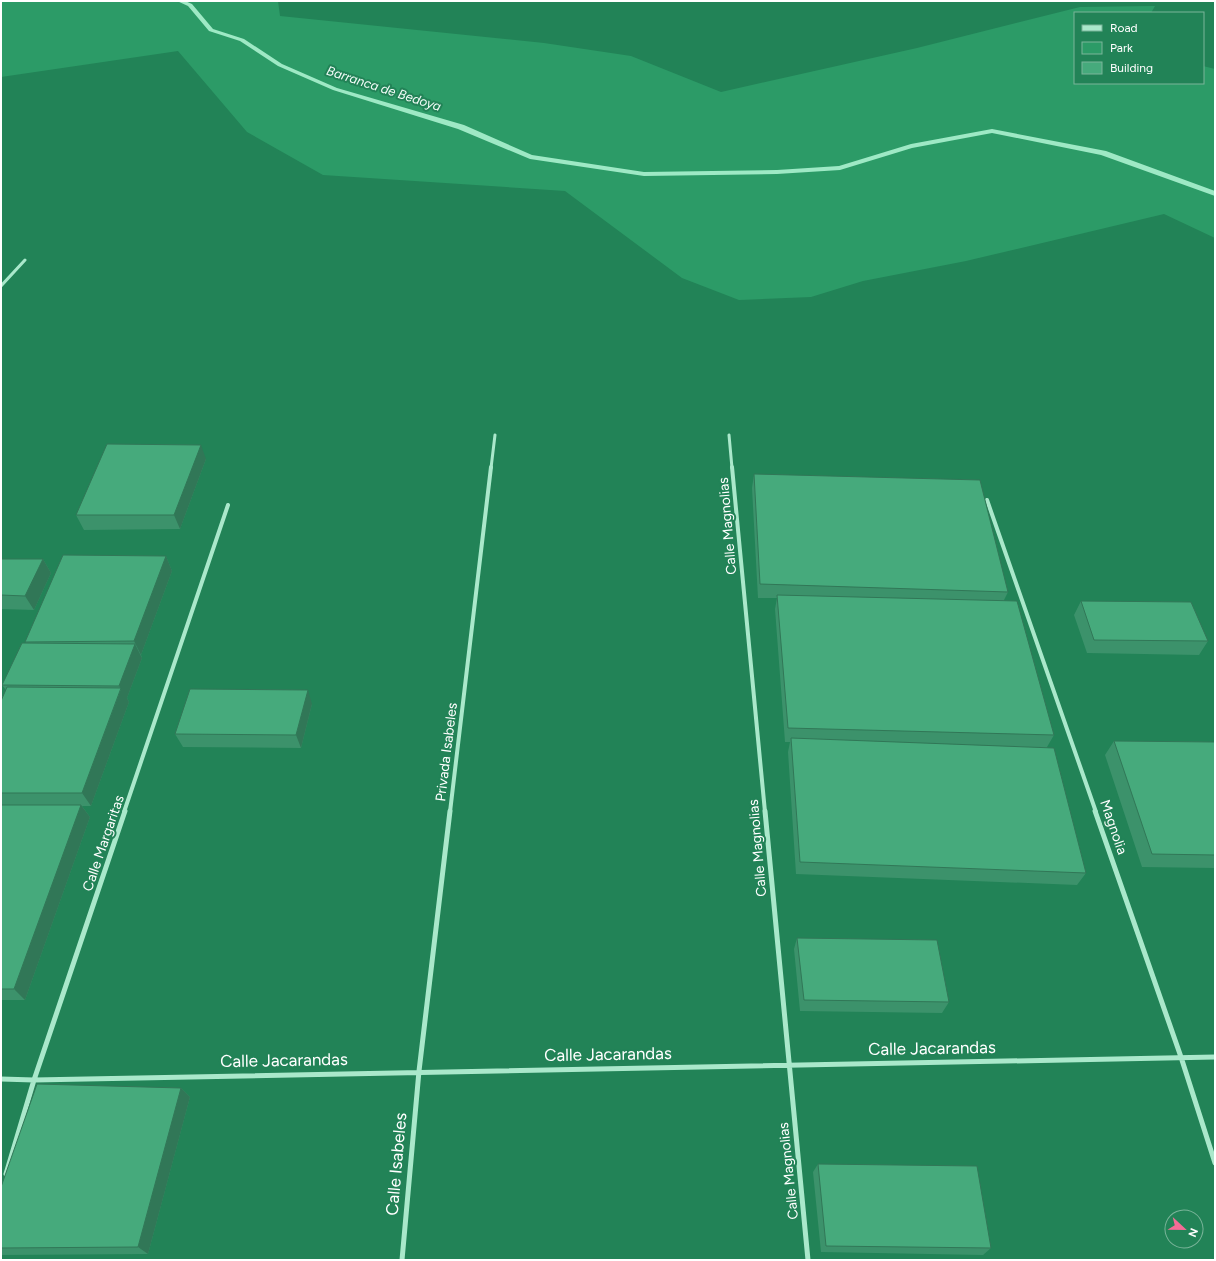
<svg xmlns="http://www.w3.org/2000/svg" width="1216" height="1261" font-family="Figtree,sans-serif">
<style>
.green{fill:#2c9b67}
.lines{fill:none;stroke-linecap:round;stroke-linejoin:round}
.stream{fill:#9ee9c5;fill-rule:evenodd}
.street-far2{stroke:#aae8cb;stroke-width:3}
.street-far1{stroke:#aae8cb;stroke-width:4}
.street{stroke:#aae8cb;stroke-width:5}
.wall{fill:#3c926b}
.shaded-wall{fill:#317757}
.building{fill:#46aa7c;stroke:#317757}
.labels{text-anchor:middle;stroke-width:4;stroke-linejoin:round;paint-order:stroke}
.far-water-label{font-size:13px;font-style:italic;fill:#f4fdf9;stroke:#228357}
.street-label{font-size:14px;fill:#fff;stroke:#228357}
.near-street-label{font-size:17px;fill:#fff;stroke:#228357}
</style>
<rect width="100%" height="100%" fill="#228357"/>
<path class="green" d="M 1,1 L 278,1 L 280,16 L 544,43 L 631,56 L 721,92 L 917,48 L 1080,7 L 1155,6 L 1151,13 L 1075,13 L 1075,83 L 1203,83 L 1203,66 L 1215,69 L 1215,238 L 1164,214 L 966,261 L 863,281 L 811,297 L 739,300 L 682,278 L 565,191 L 323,175 L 247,132 L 178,51 L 1,77 Z"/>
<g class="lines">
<path class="stream" d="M 177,1 L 185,1 L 192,4 L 213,29 L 244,39 L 282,64 L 337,88 L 464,125 L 532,155 L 644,172 L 777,170 L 839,166 L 911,144 L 992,129 L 1106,151 L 1215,191 L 1215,196 L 1101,155 L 992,133 L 912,148 L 840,170 L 777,174 L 644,176 L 530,159 L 458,129 L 333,90 L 278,66 L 240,41 L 209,31 L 188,6 Z"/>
<path class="street-far2" d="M 1,286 L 25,260
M 729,435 L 732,468
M 491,468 L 495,435"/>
<path class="street-far1" d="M 732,467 L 765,812
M 987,500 L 1096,812
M 124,812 L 228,505
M 450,812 L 491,467"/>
<path class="street" d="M 765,811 L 808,1260
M 1095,811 L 1181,1057 L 1215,1163
M 1,1079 L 34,1080 L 1215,1057
M 6,1174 L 34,1080 L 125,811
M 402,1260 L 419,1071 L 450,811"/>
</g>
<path class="wall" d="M 206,459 L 180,529 L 84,530 L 76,515 Z
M 754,474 L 1008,592 L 1004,600 L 1054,735 L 1047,747 L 1086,873 L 1077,885 L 796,874 L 788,752 L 790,742 L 785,742 L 775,609 L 777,598 L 758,598 L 752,488 Z
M 166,556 L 172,571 L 141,655 L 142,658 L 127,698 L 129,702 L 91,806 L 82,806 L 90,817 L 25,1000 L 1,1000 L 1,695 L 3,697 L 6,690 L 2,685 L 26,643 L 25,642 Z
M 1,559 L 43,559 L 51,573 L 34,610 L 1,609 Z
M 1081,601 L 1208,641 L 1199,655 L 1087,653 L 1074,615 Z
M 312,704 L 301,748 L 183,747 L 175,734 Z
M 1114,741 L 1215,742 L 1215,868 L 1142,867 L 1105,755 Z
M 797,938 L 949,1002 L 942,1013 L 800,1011 L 794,949 Z
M 181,1088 L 190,1097 L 148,1254 L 1,1255 L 1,1187 Z
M 818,1164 L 991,1248 L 983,1255 L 821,1252 L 813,1172 Z"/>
<path class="shaded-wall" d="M 201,445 L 206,459 L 180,529 L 174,515 Z
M 166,556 L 172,571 L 141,655 L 134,641 Z
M 43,559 L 51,573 L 34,610 L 25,596 Z
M 135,644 L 142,658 L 127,698 L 129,702 L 91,806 L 82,793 L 121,689 L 119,686 Z
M 308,690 L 312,704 L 301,748 L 296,735 Z
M 81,805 L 90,817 L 25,1000 L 14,989 Z
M 181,1088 L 190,1097 L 148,1254 L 138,1247 Z"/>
<path class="building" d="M 107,444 L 201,445 L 174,515 L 76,515 Z
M 754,474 L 980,480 L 1008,592 L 760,584 Z
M 63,555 L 166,556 L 134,641 L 25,642 Z
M 1,559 L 43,559 L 25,596 L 1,595 Z
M 777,595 L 1017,601 L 1054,735 L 788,728 Z
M 1081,601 L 1191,602 L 1208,641 L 1094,640 Z
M 22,643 L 135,644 L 119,686 L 2,685 Z
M 7,687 L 121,688 L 82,793 L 1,793 L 1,701 Z
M 190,689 L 308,690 L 296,735 L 175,734 Z
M 791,738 L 1054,748 L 1086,873 L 800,862 Z
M 1114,741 L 1215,742 L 1215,855 L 1152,854 Z
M 1,805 L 81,805 L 14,989 L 1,989 Z
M 797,938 L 937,940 L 949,1002 L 804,1000 Z
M 37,1084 L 181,1088 L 138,1247 L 1,1248 L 1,1187 Z
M 818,1164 L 977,1166 L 991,1248 L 826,1246 Z
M 592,1259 L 629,1260 L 592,1260 Z"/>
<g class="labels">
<g class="far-water-label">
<text transform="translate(384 88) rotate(18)" y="5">Barranca de Bedoya</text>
</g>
<g class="street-label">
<text transform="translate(727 526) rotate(-95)" y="5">Calle Magnolias</text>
<text transform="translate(446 752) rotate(-83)" y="5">Privada Isabeles</text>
<text transform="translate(1114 827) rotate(71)" y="5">Magnolia</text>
<text transform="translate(103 843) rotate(-71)" y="5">Calle Margaritas</text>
<text transform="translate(757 848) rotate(-95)" y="5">Calle Magnolias</text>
<text transform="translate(788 1171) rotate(-96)" y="5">Calle Magnolias</text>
</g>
<g class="near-street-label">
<text transform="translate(932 1048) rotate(-1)" y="6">Calle Jacarandas</text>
<text transform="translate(608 1054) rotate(-1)" y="6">Calle Jacarandas</text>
<text transform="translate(284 1060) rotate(-1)" y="6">Calle Jacarandas</text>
<text transform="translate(396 1164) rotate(-85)" y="6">Calle Isabeles</text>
</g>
</g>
<rect width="1216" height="1261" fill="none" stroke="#ffffff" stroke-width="4"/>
<rect x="1074" y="12" width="130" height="72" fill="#228357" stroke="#7ab59a"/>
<rect x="1082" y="25" width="20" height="6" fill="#aae8cb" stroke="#7ab59a"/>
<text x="1110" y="32" font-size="12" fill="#ffffff">Road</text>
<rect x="1082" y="42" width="20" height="12" fill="#2c9b67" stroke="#7ab59a"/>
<text x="1110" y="52" font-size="12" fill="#ffffff">Park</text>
<rect x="1082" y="62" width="20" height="12" fill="#46aa7c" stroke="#7ab59a"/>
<text x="1110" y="72" font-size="12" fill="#ffffff">Building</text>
<g transform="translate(1184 1229) rotate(112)"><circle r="19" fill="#228357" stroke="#7ab59a"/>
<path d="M0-3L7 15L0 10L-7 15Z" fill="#f46c96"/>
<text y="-6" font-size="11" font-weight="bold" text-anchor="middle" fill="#ffffff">N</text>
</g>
</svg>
